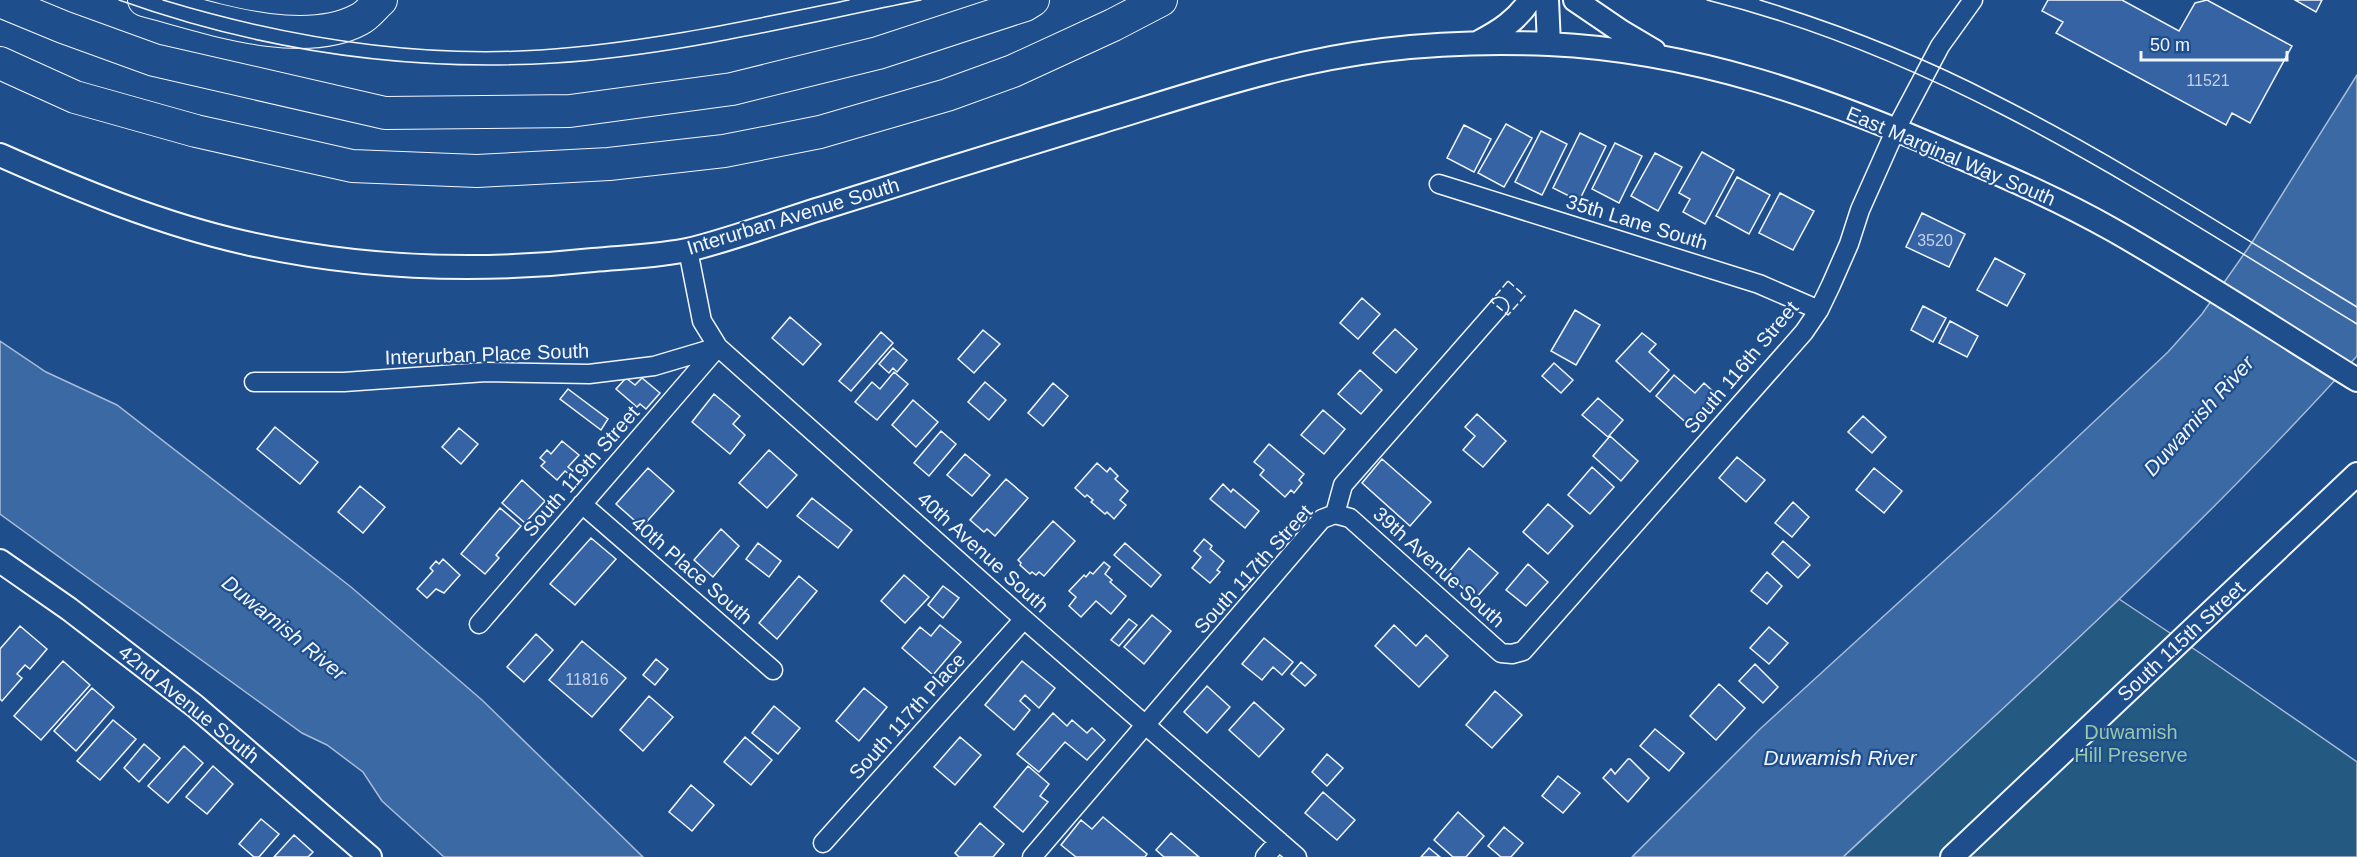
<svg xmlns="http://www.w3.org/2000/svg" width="2357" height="857" font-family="Arial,sans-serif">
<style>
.green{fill:#245a82;stroke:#a8bbd7;stroke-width:1.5}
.water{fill:#3b69a3;stroke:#a8bbd7;stroke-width:1.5}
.building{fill:#3563a3;stroke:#f2f6ff;stroke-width:1.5}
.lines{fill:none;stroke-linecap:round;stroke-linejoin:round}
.minor-casing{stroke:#f2f6ff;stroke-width:21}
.tertiary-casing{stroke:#f2f6ff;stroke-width:26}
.motorway-casing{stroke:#f2f6ff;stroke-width:34}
.minor{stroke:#1f4e8c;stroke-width:18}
.tertiary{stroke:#1f4e8c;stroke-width:22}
.motorway{stroke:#1f4e8c;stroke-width:32}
.tram{stroke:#f2f6ff;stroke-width:1.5}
.fence{stroke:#f2f6ff;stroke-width:1.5;stroke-dasharray:8 3;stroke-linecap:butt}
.labels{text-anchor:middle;stroke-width:4.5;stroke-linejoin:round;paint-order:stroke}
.number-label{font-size:16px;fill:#c3d1e8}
.street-label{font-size:20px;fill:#f2f6ff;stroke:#1f4e8c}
.park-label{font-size:20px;fill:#97c8a6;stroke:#1f4e8c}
.water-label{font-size:21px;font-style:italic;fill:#f2f6ff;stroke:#1f4e8c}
</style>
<rect width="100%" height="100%" fill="#1f4e8c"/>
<path class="green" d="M 2119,599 L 2203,655 L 2357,762 L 2357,857 L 1843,857 Z"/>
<path class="water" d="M 2357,75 L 2357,356 C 2197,534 2018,694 1843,857 L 1632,857 L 1760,729 L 2000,510 L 2168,352 L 2202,314 L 2251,244 Z
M 0,341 L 46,372 L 117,405 L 351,587 L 482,700 L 643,857 L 444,857 L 382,801 L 363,772 L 327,745 L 302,733 L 0,514 Z"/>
<path class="building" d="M 2048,0 L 2122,0 L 2179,31 L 2195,3 L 2207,0 L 2292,46 L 2250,123 L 2232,113 L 2226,125 L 2056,33 L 2063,22 L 2042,11 Z
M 2295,0 L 2322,0 L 2316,12 Z
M 1506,124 L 1532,138 L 1504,187 L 1478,173 Z
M 1464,125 L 1491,139 L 1474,172 L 1447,158 Z
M 1541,131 L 1567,144 L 1542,195 L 1515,182 Z
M 1580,133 L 1606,146 L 1579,201 L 1553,188 Z
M 1615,143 L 1642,156 L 1619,203 L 1592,189 Z
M 1702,152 L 1734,170 L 1705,224 L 1683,212 L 1690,199 L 1679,193 Z
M 1655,153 L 1682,167 L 1658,211 L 1631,196 Z
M 1737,177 L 1770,195 L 1749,234 L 1716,216 Z
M 1780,193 L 1814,211 L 1793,250 L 1759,233 Z
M 1922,213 L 1965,234 L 1949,267 L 1906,247 Z
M 1995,258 L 2025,274 L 2007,306 L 1977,290 Z
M 1362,298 L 1380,314 L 1358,339 L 1340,323 Z
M 1923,306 L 1946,318 L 1933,342 L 1911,330 Z
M 1575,310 L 1600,325 L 1576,365 L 1551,351 Z
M 790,317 L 821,344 L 803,365 L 772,338 Z
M 1950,321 L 1978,336 L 1967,357 L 1939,343 Z
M 1395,329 L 1417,349 L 1396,373 L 1373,353 Z
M 983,330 L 1000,344 L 974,373 L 958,359 Z
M 881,332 L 893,343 L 851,391 L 839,381 Z
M 1642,333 L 1656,344 L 1649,352 L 1669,370 L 1650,392 L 1616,361 Z
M 893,348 L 907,360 L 897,372 L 893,368 L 889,373 L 879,364 Z
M 1554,363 L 1573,380 L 1561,393 L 1542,376 Z
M 1360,370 L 1382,390 L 1361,414 L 1338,394 Z
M 894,372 L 908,384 L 877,420 L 855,402 L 872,382 L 880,389 Z
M 1674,375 L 1695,393 L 1704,383 L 1717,395 L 1708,405 L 1710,407 L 1691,427 L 1656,396 Z
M 626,378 L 635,385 L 642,378 L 660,393 L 646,409 L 640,404 L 637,407 L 616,389 Z
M 985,382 L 1006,400 L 989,420 L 968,402 Z
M 1053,383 L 1068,396 L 1043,426 L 1028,413 Z
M 568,389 L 608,419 L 601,430 L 560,399 Z
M 714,394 L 740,416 L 733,424 L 745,435 L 730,454 L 692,422 Z
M 1598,398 L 1623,420 L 1608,437 L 1582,415 Z
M 913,400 L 938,422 L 916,447 L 892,425 Z
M 1323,410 L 1345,429 L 1324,454 L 1301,435 Z
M 1477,414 L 1506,441 L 1483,467 L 1463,450 L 1475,436 L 1465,427 Z
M 1863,416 L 1886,437 L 1872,453 L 1848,432 Z
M 275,427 L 318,462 L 300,484 L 257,449 Z
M 459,428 L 478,444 L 461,464 L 442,447 Z
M 941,431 L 956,444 L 929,476 L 914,463 Z
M 1610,436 L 1638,461 L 1621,481 L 1593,456 Z
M 562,441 L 579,455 L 568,467 L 573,471 L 570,475 L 565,471 L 557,480 L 541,466 L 545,462 L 540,458 L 547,450 L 551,454 Z
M 1269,444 L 1304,474 L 1299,480 L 1302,483 L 1294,493 L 1291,490 L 1285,497 L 1260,475 L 1264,470 L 1254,462 Z
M 769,450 L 797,475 L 767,508 L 739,483 Z
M 965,454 L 990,475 L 972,496 L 947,475 Z
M 1737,457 L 1765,480 L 1746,502 L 1719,478 Z
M 1382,459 L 1431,502 L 1410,526 L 1362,483 Z
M 1097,463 L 1107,472 L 1110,468 L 1118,476 L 1115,479 L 1128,491 L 1120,500 L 1126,505 L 1114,519 L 1107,512 L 1105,514 L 1091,502 L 1093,500 L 1087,495 L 1085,497 L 1075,488 Z
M 1592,467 L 1614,487 L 1590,514 L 1568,495 Z
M 648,468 L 674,491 L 642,527 L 616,504 Z
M 1874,468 L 1902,491 L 1884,513 L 1856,490 Z
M 1006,479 L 1028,498 L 995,536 L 987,529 L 984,532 L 970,520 Z
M 522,480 L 545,501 L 525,523 L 502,503 Z
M 1223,484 L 1231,492 L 1233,489 L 1259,511 L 1245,528 L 1210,499 Z
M 360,486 L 385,507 L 363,533 L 338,512 Z
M 812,498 L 852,530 L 838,548 L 797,516 Z
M 1793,502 L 1809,517 L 1792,537 L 1775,523 Z
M 1548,504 L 1573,526 L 1548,554 L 1523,532 Z
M 500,508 L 521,526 L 496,555 L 499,558 L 485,574 L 461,554 Z
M 1053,521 L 1075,541 L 1044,576 L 1039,572 L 1036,575 L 1032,572 L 1030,574 L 1020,565 L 1021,563 L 1018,560 Z
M 721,529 L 739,546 L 713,577 L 694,560 Z
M 591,538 L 616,559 L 575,605 L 550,584 Z
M 1204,539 L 1212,546 L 1210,549 L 1224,561 L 1217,570 L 1220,572 L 1210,583 L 1192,568 L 1201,557 L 1194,551 Z
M 1783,541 L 1810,565 L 1798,578 L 1772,554 Z
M 758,543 L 781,561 L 769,577 L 746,559 Z
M 1125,543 L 1161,575 L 1151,587 L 1114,555 Z
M 1469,548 L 1498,573 L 1475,599 L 1447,574 Z
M 443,559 L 460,575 L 444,593 L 436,589 L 427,598 L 417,589 L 433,571 L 430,568 L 436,561 L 439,564 Z
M 1104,562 L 1110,567 L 1105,574 L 1112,580 L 1110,582 L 1126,596 L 1111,614 L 1096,601 L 1081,617 L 1069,606 L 1076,597 L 1069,591 L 1084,575 L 1086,577 L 1090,572 L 1093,574 Z
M 1528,564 L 1548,582 L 1526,606 L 1506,590 Z
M 1767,572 L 1782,586 L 1767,604 L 1751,591 Z
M 904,575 L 929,597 L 905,623 L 881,601 Z
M 799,576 L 817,591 L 777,639 L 759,623 Z
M 943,586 L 959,598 L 943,618 L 928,605 Z
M 1152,615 L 1171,631 L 1144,664 L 1124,647 Z
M 1129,619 L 1137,625 L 1119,646 L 1111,640 Z
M 940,625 L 961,642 L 933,675 L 902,648 L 920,627 L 931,636 Z
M 1394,625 L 1416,646 L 1426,635 L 1448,656 L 1419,687 L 1375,646 Z
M 20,626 L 47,649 L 30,669 L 25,665 L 17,674 L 22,678 L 2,701 L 0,699 L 0,649 Z
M 1769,627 L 1788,643 L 1769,664 L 1750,648 Z
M 536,634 L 553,650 L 524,682 L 507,667 Z
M 1264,638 L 1293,662 L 1282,675 L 1273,667 L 1262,680 L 1242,664 Z
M 582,641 L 626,678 L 592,717 L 549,680 Z
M 656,659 L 668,669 L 655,685 L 643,675 Z
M 63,661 L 90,685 L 41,740 L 14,716 Z
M 1022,661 L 1055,688 L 1039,708 L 1025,695 L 1020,701 L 1030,710 L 1014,730 L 985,705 Z
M 1301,662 L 1316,675 L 1305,686 L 1291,674 Z
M 1755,664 L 1778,687 L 1763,703 L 1739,681 Z
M 1719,684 L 1745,708 L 1716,740 L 1690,716 Z
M 1207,686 L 1230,707 L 1207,733 L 1184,712 Z
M 92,688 L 114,707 L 76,751 L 54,731 Z
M 864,688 L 887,707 L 859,741 L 836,721 Z
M 1495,691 L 1522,715 L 1492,748 L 1466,725 Z
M 649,696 L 673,717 L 643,751 L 620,730 Z
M 1254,702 L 1284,729 L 1259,757 L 1229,730 Z
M 774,706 L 800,728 L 778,754 L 752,733 Z
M 1053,713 L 1067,726 L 1072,720 L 1087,733 L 1092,728 L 1105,740 L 1087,760 L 1065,742 L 1039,772 L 1017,754 Z
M 113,720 L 136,739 L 100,780 L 77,761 Z
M 1655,729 L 1684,753 L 1669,771 L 1640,746 Z
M 745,737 L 772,760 L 751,785 L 724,762 Z
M 960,737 L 981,755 L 955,785 L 934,767 Z
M 144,744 L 160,758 L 139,782 L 124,768 Z
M 184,746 L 203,763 L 168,803 L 148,786 Z
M 1327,754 L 1343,768 L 1327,786 L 1312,772 Z
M 1628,759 L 1630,759 L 1649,778 L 1628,802 L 1603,778 L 1611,769 L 1615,774 Z
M 213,766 L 233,784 L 207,814 L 186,797 Z
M 1028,766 L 1049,784 L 1040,796 L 1048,802 L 1023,832 L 994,807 Z
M 1558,776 L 1580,793 L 1563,813 L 1542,796 Z
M 691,785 L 714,805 L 692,831 L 669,812 Z
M 1323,792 L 1355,820 L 1337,840 L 1305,813 Z
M 1458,812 L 1484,836 L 1466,857 L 1453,857 L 1434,840 Z
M 1103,817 L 1147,854 L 1145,857 L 1076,857 L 1061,845 L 1081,820 L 1092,829 Z
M 261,819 L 279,834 L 259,857 L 254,857 L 239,844 Z
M 980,823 L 1004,844 L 993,857 L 959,857 L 955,853 Z
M 1504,827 L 1523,843 L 1511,857 L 1501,857 L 1488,846 Z
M 1171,833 L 1199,857 L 1164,857 L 1156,850 Z
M 294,835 L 313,852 L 308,857 L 274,857 Z
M 1429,848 L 1440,857 L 1421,857 Z"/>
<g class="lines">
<defs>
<path id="minor" d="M 1439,184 L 1759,284 L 1819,310
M 688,250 L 702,321 L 718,347 L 1017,613 L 1297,857
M 254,382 L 344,382 L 486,372 L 589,374 L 654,366 L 718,347
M 582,504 L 773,670
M 1335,514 L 1350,518 L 1501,653 L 1512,654 L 1523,651 L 1804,332 L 1819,310 L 1831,285 L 1849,244 L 1860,210 L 1896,129 L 1940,46 L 1973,0
M 479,624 L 717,348
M 823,843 L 1024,619
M 1032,857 L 1322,519 L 1335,514 L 1343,485 L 1499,307
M 1265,857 L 1279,841"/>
<path id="tertiary" d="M 1547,0 L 1549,44
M 1575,0 L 1622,32 L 1654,51
M 1479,42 C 1500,31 1517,20 1530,0
M 0,155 C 79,190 161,224 246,243 C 362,269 476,273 593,260 C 626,257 661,256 692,249 C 736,238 780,221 823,208 C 914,179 1006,151 1097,123 C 1157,105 1216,85 1277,70 C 1365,47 1458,40 1549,44 C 1695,51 1823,97 1955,155 C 2009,178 2062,201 2113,230 C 2196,277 2276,330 2357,380
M 0,561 L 69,609 L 195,706 L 370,857
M 1952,857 L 2357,474"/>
<path id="motorway" d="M 144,0 C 204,16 302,51 360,19 C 368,15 374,6 381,0
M 0,1 L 63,27 L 154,60 L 385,113 L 570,111 L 732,89 L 878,53 L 1025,5 L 1033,0
M 0,63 L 75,97 L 196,131 L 352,166 L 477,171 L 609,164 L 724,151 L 820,132 L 947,95 L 1013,71 L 1113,25 L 1161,0"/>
</defs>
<use href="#minor" class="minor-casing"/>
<use href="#tertiary" class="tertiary-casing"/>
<use href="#motorway" class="motorway-casing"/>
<use href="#minor" class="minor"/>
<use href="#tertiary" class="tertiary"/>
<use href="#motorway" class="motorway"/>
<path class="tram" d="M 119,0 C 259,50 407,72 555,63 C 679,55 800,24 921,0
M 163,0 C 285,37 412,58 540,50 C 644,43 746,21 849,0
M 1707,0 C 1948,60 2148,197 2357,324
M 1760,0 C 1841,25 1921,56 1996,95 C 2121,158 2238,235 2357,307"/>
<path class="fence" d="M 1508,281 L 1525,296 L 1508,315 L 1491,301 Z"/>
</g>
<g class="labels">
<g class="number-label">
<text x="2208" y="86">11521</text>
<text x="1935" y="246">3520</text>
<text x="587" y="685">11816</text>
</g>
<g class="street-label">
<text transform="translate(1951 156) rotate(23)" y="7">East Marginal Way South</text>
<text transform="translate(793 216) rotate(-17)" y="7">Interurban Avenue South</text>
<text transform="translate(1637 222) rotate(17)" y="7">35th Lane South</text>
<text transform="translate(487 354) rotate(-2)" y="7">Interurban Place South</text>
<text transform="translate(1741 367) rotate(-50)" y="7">South 116th Street</text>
<text transform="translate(581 471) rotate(-49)" y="7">South 119th Street</text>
<text transform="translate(983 552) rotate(42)" y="7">40th Avenue South</text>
<text transform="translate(1439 567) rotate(42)" y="7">39th Avenue South</text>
<text transform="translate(1253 569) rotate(-48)" y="7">South 117th Street</text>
<text transform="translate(692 570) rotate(41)" y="7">40th Place South</text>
<text transform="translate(2181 641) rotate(-43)" y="7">South 115th Street</text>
<text transform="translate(189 704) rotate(39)" y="7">42nd Avenue South</text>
<text transform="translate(907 716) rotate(-48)" y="7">South 117th Place</text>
</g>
<g class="park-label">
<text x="2131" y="739">Duwamish<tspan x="2131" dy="23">Hill Preserve</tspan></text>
</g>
<g class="water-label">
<text transform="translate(2199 416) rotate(-48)" y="7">Duwamish River</text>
<text transform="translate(284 628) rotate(39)" y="7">Duwamish River</text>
<text x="1840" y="765">Duwamish River</text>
</g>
</g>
<path d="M2141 51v9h146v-9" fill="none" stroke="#f2f6ff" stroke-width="3"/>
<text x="2150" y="51" font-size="18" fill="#f2f6ff" stroke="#1f4e8c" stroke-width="4.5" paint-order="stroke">50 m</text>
</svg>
